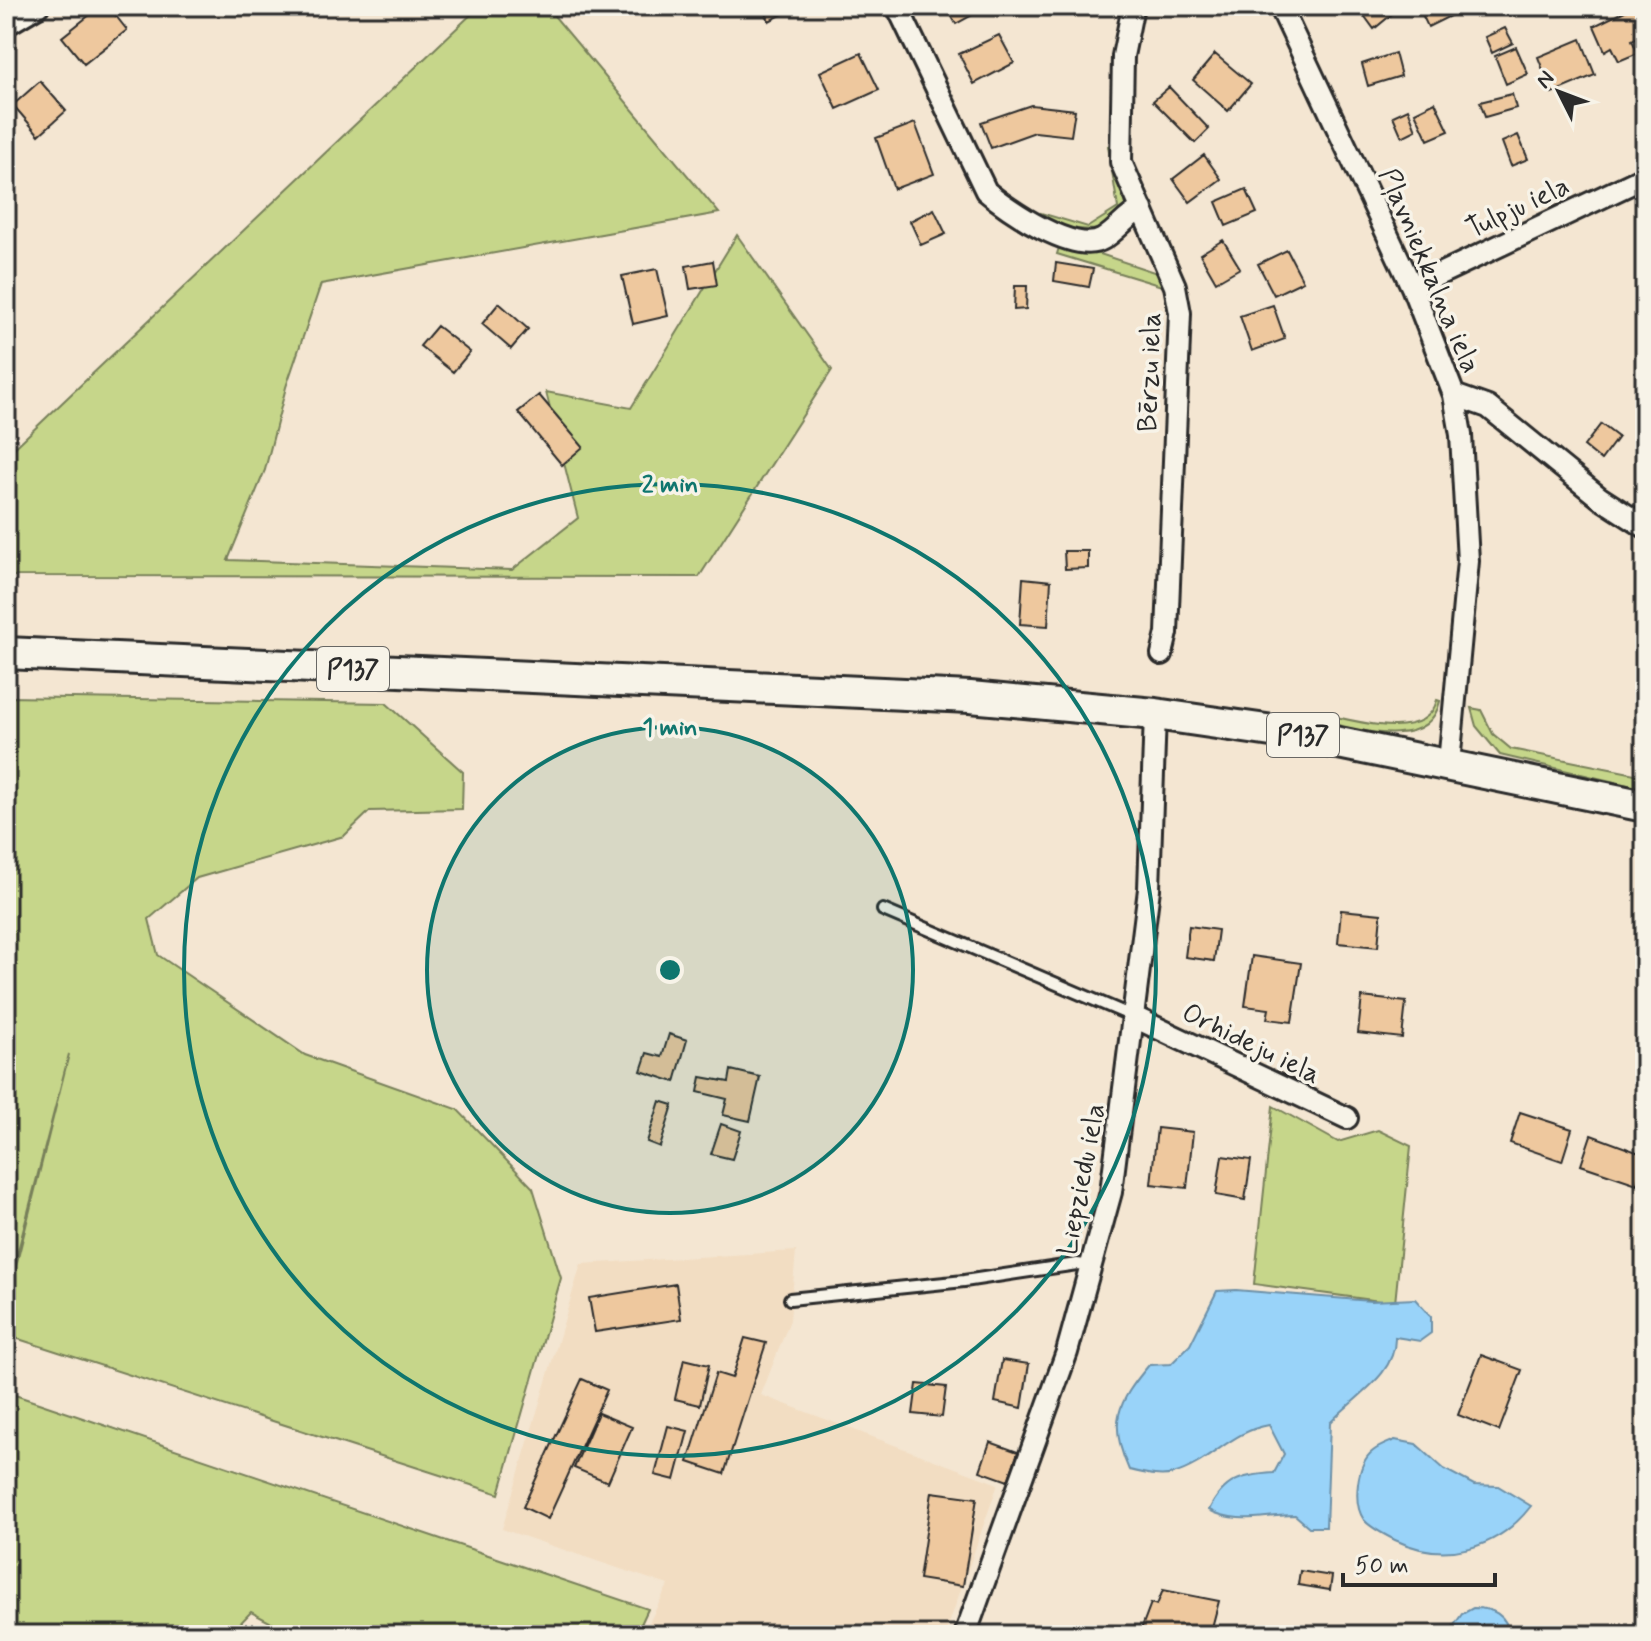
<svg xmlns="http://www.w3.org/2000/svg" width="1651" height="1641" font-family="Mynerve,sans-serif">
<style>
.built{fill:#f2ddc2}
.green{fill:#c6d68a;stroke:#78805a;stroke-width:2}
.water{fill:#99d3f9;stroke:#6d90a7;stroke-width:2}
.building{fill:#eec89e;stroke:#2b2b2b;stroke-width:2}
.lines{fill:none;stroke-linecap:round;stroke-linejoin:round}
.service-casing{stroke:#2b2b2b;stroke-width:16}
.minor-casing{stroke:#2b2b2b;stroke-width:26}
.primary-casing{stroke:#2b2b2b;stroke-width:36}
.service{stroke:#f7f3e8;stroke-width:10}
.minor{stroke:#f7f3e8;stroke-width:20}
.primary{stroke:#f7f3e8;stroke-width:30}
.ring{fill:none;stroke:#0f766e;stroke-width:4}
.labels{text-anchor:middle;stroke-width:7;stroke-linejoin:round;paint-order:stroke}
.shield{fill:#f7f3e8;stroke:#686764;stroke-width:2}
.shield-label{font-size:26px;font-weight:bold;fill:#2b2b2b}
.street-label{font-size:28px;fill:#2b2b2b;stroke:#f7f3e8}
.centre{fill:#0f766e;stroke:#f7f3e8;stroke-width:4}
.ring-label{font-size:24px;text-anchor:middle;font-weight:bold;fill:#0f766e;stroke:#f7f3e8;stroke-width:7;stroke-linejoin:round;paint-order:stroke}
</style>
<rect width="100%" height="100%" fill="#f4e6d2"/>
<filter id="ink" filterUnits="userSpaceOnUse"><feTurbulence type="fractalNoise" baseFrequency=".0125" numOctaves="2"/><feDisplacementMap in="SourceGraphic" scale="16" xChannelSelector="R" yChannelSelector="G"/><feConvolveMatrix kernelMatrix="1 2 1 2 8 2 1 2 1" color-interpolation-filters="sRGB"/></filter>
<g filter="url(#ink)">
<path class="built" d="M 796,1251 L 790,1320 L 761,1395 L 998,1484 L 945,1635 L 643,1635 L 668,1585 L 502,1529 L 581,1264 Z"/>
<path class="green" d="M 480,6 L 546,6 L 719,213 L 321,284 L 286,387 L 265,470 L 228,560 L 512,570 L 578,518 L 546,392 L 631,408 L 737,235 L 832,370 L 699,577 L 6,576 L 6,456 Z
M 1112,145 C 1117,161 1123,178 1125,195 C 1132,245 1065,229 1040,220 L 1041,213 L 1088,227 L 1118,208 L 1108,146 Z
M 1061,241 L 1160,274 L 1162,286 L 1057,254 Z
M 6,697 L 386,703 L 463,772 L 462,809 L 370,811 L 344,836 L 197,878 L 149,919 L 158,955 L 305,1055 L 457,1109 L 533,1188 L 561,1278 L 499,1494 L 6,1335 L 6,1306 L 69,1054 L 6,1297 Z
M 1437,700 L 1440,701 C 1428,756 1347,726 1308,719 L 1310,711 C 1343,717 1425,747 1437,700 Z
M 1471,708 L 1481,710 L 1493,734 L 1511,749 L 1645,776 L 1645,789 L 1500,755 L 1476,726 Z
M 1273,1106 L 1338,1142 L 1378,1130 L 1411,1146 L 1395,1303 L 1254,1284 Z
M 6,1392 L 648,1609 L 636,1635 L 294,1635 L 251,1612 L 229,1635 L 6,1635 Z"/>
<path class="water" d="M 1236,1290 L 1371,1301 L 1415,1299 L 1431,1317 L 1431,1333 L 1420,1341 L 1395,1337 C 1396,1376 1354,1396 1330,1423 L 1326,1527 L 1309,1527 L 1295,1515 C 1264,1515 1237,1525 1209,1510 C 1224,1479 1243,1475 1274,1473 L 1284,1454 L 1269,1425 C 1231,1431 1209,1464 1173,1474 C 1159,1478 1143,1473 1129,1470 C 1108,1423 1117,1403 1149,1365 L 1171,1364 L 1190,1345 L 1217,1291 Z
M 1395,1440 L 1416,1444 L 1444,1469 L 1474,1485 L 1498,1486 L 1531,1506 C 1498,1549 1445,1564 1395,1540 C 1385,1535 1371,1528 1364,1520 C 1352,1503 1357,1463 1373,1451 C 1379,1446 1388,1443 1395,1440 Z
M 1473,1608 C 1493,1608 1506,1614 1510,1635 L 1447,1635 L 1462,1614 Z"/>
<path class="building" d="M 101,6 L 108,6 L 127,30 L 84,64 L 62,37 Z
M 763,6 L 787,6 L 789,11 L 769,21 Z
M 946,6 L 987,6 L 987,7 L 956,24 Z
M 1373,6 L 1394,6 L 1397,10 L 1374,29 L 1363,14 Z
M 1434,6 L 1448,6 L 1452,15 L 1428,27 L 1421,12 Z
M 1635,6 L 1645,6 L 1645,34 L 1632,40 L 1638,53 L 1619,61 L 1612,47 L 1605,51 L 1594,26 Z
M 1505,28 L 1513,43 L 1492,53 L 1485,37 Z
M 999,35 L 1014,63 L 974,84 L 959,54 Z
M 1581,39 L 1595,75 L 1552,93 L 1538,57 Z
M 1516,47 L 1528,74 L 1506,84 L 1495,56 Z
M 861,53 L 879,90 L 837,109 L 820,72 Z
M 1395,53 L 1401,76 L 1368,86 L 1362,64 Z
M 1215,54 L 1251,84 L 1228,111 L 1193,80 Z
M 40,81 L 66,111 L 39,135 L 13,105 Z
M 1169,87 L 1209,129 L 1195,143 L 1153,101 Z
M 1512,94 L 1516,108 L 1485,117 L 1480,102 Z
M 1435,102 L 1449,131 L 1428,140 L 1415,112 Z
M 1031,105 L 1075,110 L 1071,136 L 1035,132 L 991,148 L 981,122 Z
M 1408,109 L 1416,130 L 1402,137 L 1393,116 Z
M 915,123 L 934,174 L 894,189 L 876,138 Z
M 1518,135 L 1528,159 L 1511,166 L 1502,142 Z
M 1204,155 L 1221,179 L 1190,202 L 1173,179 Z
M 1246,189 L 1257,213 L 1226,226 L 1216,202 Z
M 934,209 L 946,234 L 921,245 L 910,221 Z
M 1223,240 L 1240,268 L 1216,282 L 1200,254 Z
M 1287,250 L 1303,281 L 1274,295 L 1258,264 Z
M 713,261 L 717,285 L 690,289 L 686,266 Z
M 1056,263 L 1093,269 L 1089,287 L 1054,281 Z
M 657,269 L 668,316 L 633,324 L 622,276 Z
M 1015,286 L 1027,286 L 1026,309 L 1014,310 Z
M 499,303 L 528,329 L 511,349 L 482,324 Z
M 1273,305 L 1285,339 L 1252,351 L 1240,316 Z
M 437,326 L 470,352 L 453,372 L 420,346 Z
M 539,395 L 583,447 L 562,465 L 518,412 Z
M 1601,424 L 1618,437 L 1601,460 L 1584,446 Z
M 1064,551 L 1088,551 L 1088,568 L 1065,569 Z
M 1023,578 L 1051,581 L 1048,626 L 1020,624 Z
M 1341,910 L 1381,914 L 1378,947 L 1338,943 Z
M 1189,926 L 1218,930 L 1214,961 L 1185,957 Z
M 1252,956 L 1301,963 L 1292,1022 L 1267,1019 L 1269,1009 L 1245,1006 Z
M 1362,997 L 1406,1002 L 1402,1038 L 1358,1033 Z
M 669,1034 L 687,1040 L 675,1082 L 641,1071 L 647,1053 L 662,1057 Z
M 731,1070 L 760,1077 L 750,1121 L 723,1115 L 727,1099 L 698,1092 L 701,1077 L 729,1082 Z
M 660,1101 L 673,1105 L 660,1147 L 647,1142 Z
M 1520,1112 L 1572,1129 L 1562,1161 L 1510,1143 Z
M 721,1124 L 741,1131 L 732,1159 L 711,1154 Z
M 1157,1128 L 1193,1132 L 1187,1188 L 1151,1184 Z
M 1591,1135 L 1645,1155 L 1637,1184 L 1581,1165 Z
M 1222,1156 L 1251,1160 L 1245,1200 L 1216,1195 Z
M 676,1284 L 681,1319 L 595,1332 L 589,1298 Z
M 745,1338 L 766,1343 L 724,1474 L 688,1462 L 716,1373 L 732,1378 Z
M 1481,1355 L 1522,1370 L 1499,1431 L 1458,1415 Z
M 684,1359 L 709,1365 L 700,1405 L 675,1399 Z
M 1002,1360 L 1029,1364 L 1022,1408 L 995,1402 Z
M 582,1379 L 607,1390 L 548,1519 L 523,1507 Z
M 917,1384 L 946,1387 L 942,1417 L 913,1414 Z
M 598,1413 L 632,1427 L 608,1482 L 574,1468 Z
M 668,1426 L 688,1431 L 675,1480 L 655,1475 Z
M 990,1442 L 1018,1452 L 1008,1481 L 980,1471 Z
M 932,1492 L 977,1498 L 963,1586 L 919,1579 Z
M 1300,1571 L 1332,1576 L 1330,1590 L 1298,1585 Z
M 1163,1590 L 1219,1601 L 1210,1635 L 1139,1635 L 1151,1603 L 1157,1605 Z"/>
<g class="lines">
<defs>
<path id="service" d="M 883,910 L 1132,1016
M 790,1299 L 964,1281 L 1077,1264 L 1093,1266"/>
<path id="minor" d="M 897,6 L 986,191 C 1007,209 1075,256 1103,239 C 1118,230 1126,216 1142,209
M 1133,6 L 1123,56 L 1121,162 L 1175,286 L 1180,313 L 1167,633 L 1162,654
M 1280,6 L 1412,287 L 1454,395 L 1461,435 L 1468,561 L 1449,763
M 6,25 L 38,6
M 1412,287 L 1645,177
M 1454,395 L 1488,407 L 1600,498 L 1645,527
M 1132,1016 L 1347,1118
M 965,1635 L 1067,1352 L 1111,1192 L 1149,889 L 1155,714"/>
<path id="primary" d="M 6,653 L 970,697 L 1155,714 L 1300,735 L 1645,806"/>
</defs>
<use href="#service" class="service-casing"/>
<use href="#minor" class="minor-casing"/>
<use href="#primary" class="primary-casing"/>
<use href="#service" class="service"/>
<use href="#minor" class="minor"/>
<use href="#primary" class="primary"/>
</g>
</g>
<circle cx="670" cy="970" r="243" fill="#0f766e" fill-opacity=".12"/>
<g class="ring">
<circle cx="670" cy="970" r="243"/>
<circle cx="670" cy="970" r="486"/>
</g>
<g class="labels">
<g class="shield">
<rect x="317" y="647" width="72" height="44" rx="6"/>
<rect x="1267" y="713" width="72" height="44" rx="6"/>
</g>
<g class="shield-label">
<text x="353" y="678">P137</text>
<text x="1303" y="744">P137</text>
</g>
<g class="street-label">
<text transform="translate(1517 206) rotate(-25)" y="10">Tulpju iela</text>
<text transform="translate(1431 270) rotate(67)" y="10">Pļavniekkalna iela</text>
<text transform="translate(1148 372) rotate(-88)" y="10">Bērzu iela</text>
<text transform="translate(1252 1042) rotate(26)" y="10">Orhideju iela</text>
<text transform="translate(1080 1179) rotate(-79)" y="10">Liepziedu iela</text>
</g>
</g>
<circle cx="670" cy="970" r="12" class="centre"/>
<g class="ring-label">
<text x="670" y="492">2 min</text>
<text x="670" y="735">1 min</text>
</g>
<rect width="1651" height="1641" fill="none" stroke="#f7f3e8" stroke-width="32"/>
<rect x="16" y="16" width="1619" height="1609" fill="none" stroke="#2b2b2b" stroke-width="3" filter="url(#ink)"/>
<g transform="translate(1559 92) rotate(312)" stroke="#f7f3e8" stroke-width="6" paint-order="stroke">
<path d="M0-6L14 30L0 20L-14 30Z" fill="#2b2b2b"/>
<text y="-12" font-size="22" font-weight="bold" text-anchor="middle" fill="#2b2b2b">N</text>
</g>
<path d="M1343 1573v12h152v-12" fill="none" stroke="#2b2b2b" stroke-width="4"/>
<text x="1355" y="1573" font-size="24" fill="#2b2b2b" stroke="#f7f3e8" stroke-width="6" paint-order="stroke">50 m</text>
</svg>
